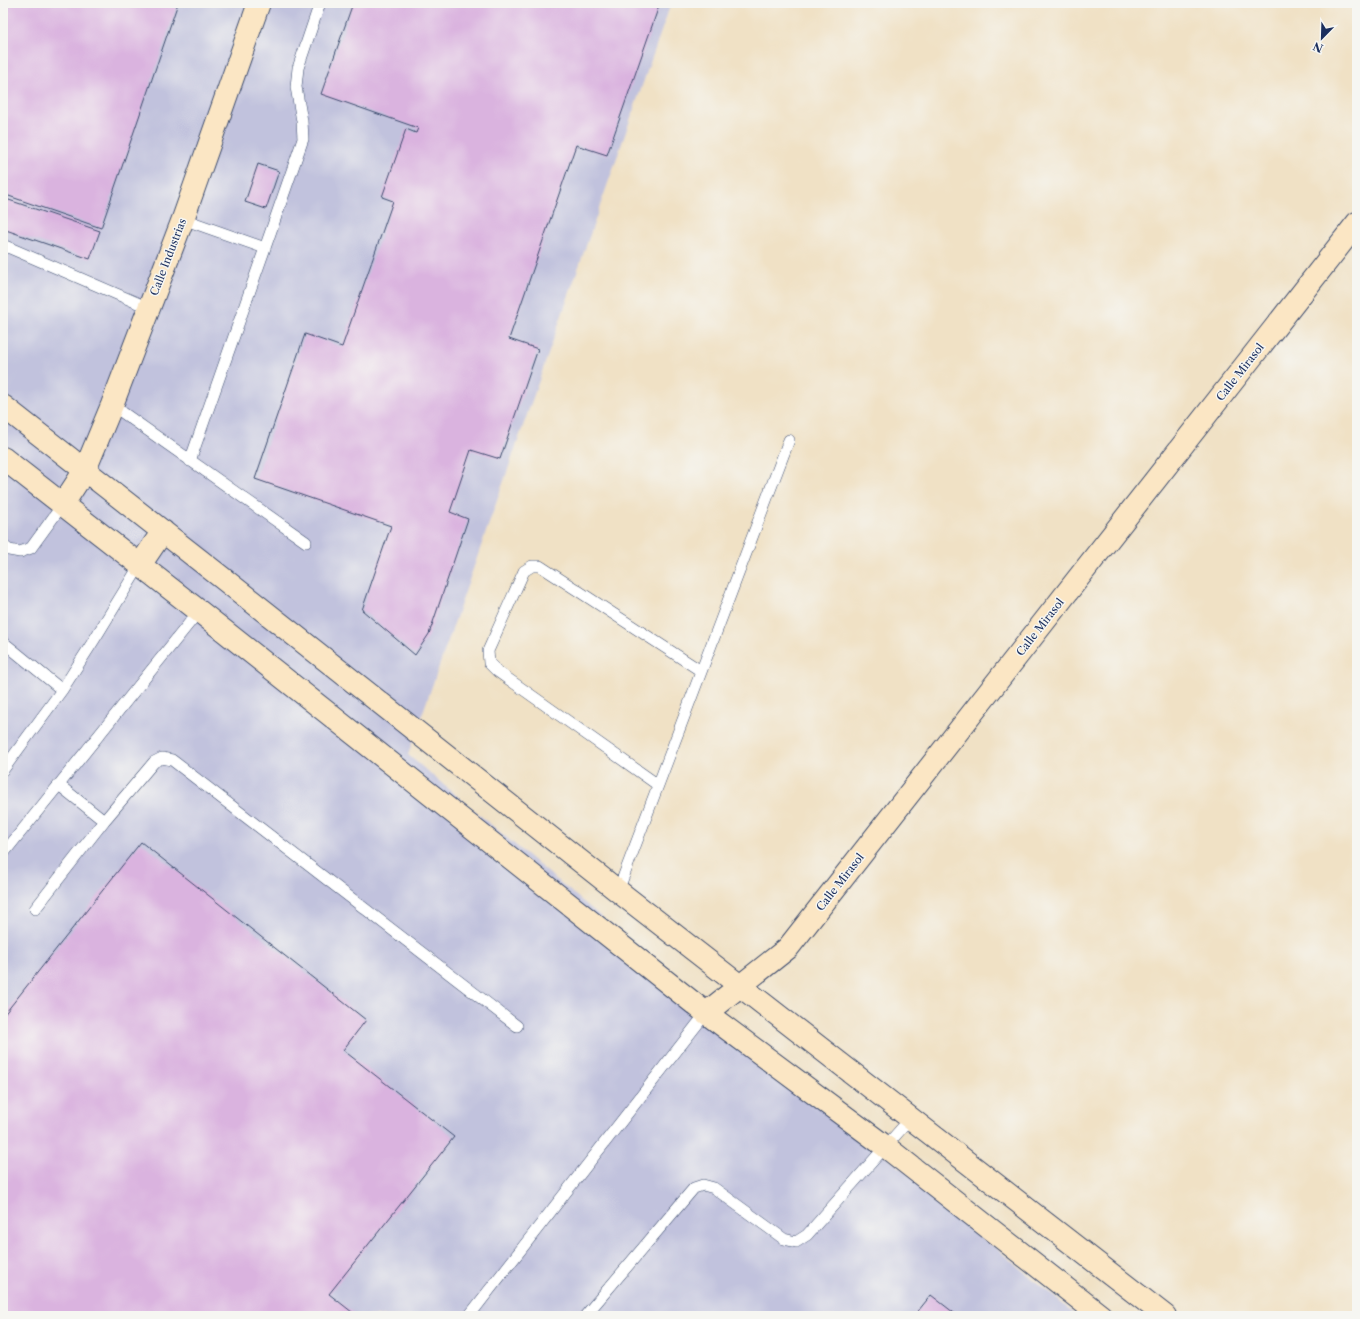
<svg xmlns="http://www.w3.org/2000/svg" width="1360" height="1319" font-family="'Libre Caslon Text',serif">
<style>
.industrial{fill:#c1c2dd}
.building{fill:#dab3df}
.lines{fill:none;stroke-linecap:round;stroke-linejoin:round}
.lane-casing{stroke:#3b4a6d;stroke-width:12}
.secondary-casing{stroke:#3b4a6d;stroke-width:24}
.lane{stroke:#fff;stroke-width:11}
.secondary{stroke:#fbe6c4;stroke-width:22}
.labels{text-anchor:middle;stroke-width:3;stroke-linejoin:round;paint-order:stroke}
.street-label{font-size:11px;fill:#1b2f5e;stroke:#f6f6f2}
</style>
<rect width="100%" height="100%" fill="#f6f6f2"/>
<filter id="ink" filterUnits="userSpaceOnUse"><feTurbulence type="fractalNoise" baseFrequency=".025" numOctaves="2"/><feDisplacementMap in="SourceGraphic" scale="8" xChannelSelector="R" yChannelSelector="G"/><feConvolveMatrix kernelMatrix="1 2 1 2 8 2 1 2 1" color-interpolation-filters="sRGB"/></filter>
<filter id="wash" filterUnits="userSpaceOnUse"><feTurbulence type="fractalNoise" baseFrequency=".012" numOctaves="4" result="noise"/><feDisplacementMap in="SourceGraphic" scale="16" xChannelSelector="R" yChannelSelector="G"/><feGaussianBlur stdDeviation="0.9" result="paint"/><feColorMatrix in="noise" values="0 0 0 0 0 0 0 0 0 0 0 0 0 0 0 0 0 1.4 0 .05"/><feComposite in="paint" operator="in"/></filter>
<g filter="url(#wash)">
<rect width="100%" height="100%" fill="#f0e1c5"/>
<path class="industrial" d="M 3,3 L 671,3 L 408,755 L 1077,1316 L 3,1316 Z"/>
<g id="blocks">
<path class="building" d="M 3,3 L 178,3 L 101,228 L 3,194 Z
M 353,3 L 660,3 L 607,155 L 576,145 L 509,339 L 538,349 L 500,459 L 471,450 L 450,512 L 468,519 L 429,634 L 415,655 L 362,610 L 391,526 L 255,479 L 305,334 L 342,347 L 393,201 L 382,197 L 406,129 L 416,133 L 418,128 L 321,94 Z
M 258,164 L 279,171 L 266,209 L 245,202 Z
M 3,198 L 100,231 L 90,259 L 3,229 Z
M 141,842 L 366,1020 L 343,1050 L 454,1137 L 329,1294 L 357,1316 L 3,1316 L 3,1016 Z
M 931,1295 L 958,1316 L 914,1316 Z"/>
</g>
</g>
<g filter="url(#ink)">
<use href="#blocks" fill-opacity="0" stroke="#3b4a6d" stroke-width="1"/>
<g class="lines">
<defs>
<path id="lane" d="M 183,219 L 265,248
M 3,245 L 149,308
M 112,405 L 306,542
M 190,461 L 265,248 L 303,139 L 302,121 L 296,87 L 298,68 L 320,3
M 3,545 L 9,550 L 20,552 L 31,548 L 63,504
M 3,642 L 62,690
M 3,770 L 62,690 L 94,640 L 140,565
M 59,785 L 104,821
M 658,785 L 497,671 L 489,663 L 488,651 L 524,571 L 532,566 L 540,566 L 701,671
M 3,854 L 199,611
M 618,891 L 789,440
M 35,909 L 104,821 L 154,762 L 162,758 L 172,760 L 517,1026
M 469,1316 L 706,1013
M 585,1316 L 694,1188 L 703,1185 L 714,1188 L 784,1239 L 796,1242 L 807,1235 L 910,1119"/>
<path id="secondary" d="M 3,406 L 221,577 L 618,891 L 1165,1316
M 3,458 L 199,611 L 706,1013 L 886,1147 L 1101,1316
M 63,504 L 85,470 L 112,405 L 183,219 L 259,3
M 140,565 L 163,531
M 706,1013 L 788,948 L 1357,223"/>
</defs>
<use href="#lane" class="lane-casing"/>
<use href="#secondary" class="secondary-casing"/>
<use href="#lane" class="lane"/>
<use href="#secondary" class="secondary"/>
</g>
</g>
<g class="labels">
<g class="street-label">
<text transform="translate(168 257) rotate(-69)" y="4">Calle Industrias</text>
<text transform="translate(1240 372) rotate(-52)" y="4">Calle Mirasol</text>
<text transform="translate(1040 627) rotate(-52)" y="4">Calle Mirasol</text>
<text transform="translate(840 882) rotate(-52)" y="4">Calle Mirasol</text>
</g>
</g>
<rect width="1360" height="1319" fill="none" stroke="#f6f6f2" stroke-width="16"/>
<g transform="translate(1322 38) rotate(203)" stroke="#f6f6f2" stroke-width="3" paint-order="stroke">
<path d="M0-3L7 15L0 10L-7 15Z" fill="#1b2f5e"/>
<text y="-6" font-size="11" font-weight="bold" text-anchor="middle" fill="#1b2f5e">N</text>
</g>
</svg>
